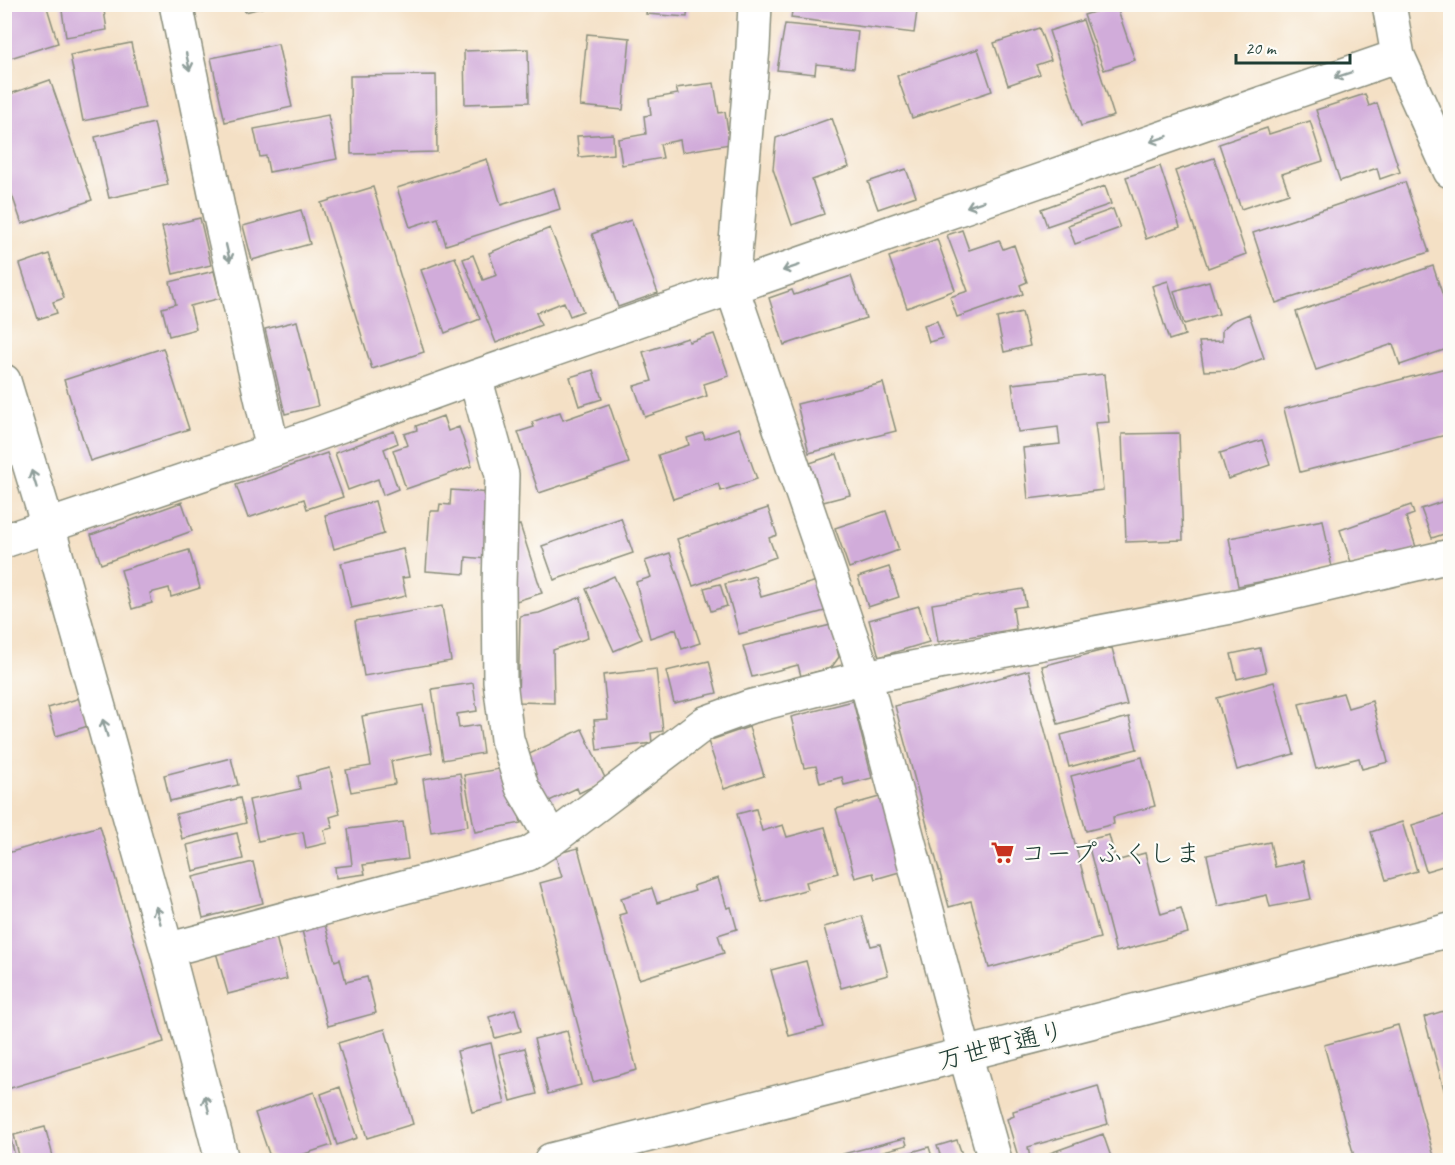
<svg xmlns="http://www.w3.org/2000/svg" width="1455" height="1165" font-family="Caveat,'Klee One',sans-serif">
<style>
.building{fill:#d1acda}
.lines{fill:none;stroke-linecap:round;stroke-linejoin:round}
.minor-casing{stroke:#8a8e7c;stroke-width:36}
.minor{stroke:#fff;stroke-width:33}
.oneway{stroke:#8f9e9a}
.labels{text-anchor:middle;stroke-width:4.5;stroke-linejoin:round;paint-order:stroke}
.poi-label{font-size:26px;fill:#1f3d34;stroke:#fdfcf7;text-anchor:start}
.street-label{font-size:26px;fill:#1f3d34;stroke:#fdfcf7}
</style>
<rect width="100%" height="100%" fill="#fdfcf7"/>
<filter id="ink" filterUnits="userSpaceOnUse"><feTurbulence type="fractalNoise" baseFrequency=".0167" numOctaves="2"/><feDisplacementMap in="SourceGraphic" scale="12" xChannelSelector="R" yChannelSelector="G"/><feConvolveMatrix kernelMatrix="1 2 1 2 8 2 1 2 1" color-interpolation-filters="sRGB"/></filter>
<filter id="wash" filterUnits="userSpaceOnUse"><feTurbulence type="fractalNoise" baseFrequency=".008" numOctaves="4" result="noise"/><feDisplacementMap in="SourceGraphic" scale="24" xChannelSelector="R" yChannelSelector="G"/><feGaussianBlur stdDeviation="1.35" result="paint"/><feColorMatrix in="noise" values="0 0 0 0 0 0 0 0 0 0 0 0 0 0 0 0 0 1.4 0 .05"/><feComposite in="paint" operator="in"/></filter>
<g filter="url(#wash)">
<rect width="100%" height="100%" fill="#f4e0c5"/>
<g id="blocks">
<path class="building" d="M 4,4 L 46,4 L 58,43 L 4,60 Z
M 61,4 L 103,4 L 107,30 L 66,37 Z
M 243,4 L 273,4 L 273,5 L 245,12 Z
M 636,4 L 688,4 L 687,17 L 646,14 L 647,7 L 636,6 Z
M 793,4 L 918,4 L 914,33 L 791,18 Z
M 1116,5 L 1135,60 L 1104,70 L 1084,15 Z
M 1083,20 L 1114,116 L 1081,126 L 1049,31 Z
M 785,24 L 858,31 L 854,68 L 816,64 L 815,74 L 777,70 Z
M 1039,28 L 1051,60 L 1036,65 L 1040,74 L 1008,85 L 994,43 Z
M 587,34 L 630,38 L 623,110 L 580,106 Z
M 131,43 L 145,108 L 83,121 L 70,55 Z
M 278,44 L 292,107 L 225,122 L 211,58 Z
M 528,49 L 529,102 L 465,104 L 464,51 Z
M 978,49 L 992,91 L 912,118 L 897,76 Z
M 436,75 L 437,152 L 351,154 L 350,76 Z
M 50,80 L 92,200 L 22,224 L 4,172 L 4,96 Z
M 714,83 L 719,113 L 725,112 L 730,144 L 682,152 L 680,140 L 660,144 L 663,158 L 622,165 L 618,139 L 646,134 L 644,116 L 651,115 L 649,99 L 678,94 L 676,88 Z
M 1365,94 L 1369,106 L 1377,103 L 1400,172 L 1380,179 L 1377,168 L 1340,181 L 1316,110 Z
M 328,115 L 337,159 L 269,172 L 266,156 L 260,157 L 254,129 Z
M 832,118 L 849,167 L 812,180 L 824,214 L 792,225 L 773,169 L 776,138 Z
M 1310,121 L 1323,161 L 1282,174 L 1289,193 L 1241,209 L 1219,144 L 1267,128 L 1269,134 Z
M 154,123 L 168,185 L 109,198 L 95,137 Z
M 613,134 L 614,154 L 579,157 L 577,136 Z
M 1214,158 L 1246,254 L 1208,268 L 1175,171 Z
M 487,159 L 501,205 L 554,188 L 560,209 L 446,245 L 438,218 L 410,227 L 397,188 Z
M 1160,166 L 1180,227 L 1146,239 L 1126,177 Z
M 906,169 L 916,196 L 878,209 L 868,182 Z
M 1405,182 L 1429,252 L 1276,303 L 1253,233 Z
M 1105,186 L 1111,204 L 1047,226 L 1041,209 Z
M 373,187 L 424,352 L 372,369 L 321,203 Z
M 1113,209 L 1120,228 L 1075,244 L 1068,225 Z
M 301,210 L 310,244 L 252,260 L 243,226 Z
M 200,218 L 211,265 L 173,274 L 162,227 Z
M 631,220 L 658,293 L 618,307 L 592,234 Z
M 550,228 L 583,311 L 570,316 L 564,302 L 536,313 L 541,325 L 496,343 L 463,259 L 473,255 L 483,280 L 497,275 L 489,253 Z
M 962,230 L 969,250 L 999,240 L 1003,249 L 1014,245 L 1027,282 L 1020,285 L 1023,294 L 957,317 L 950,297 L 968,291 L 947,235 Z
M 937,239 L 955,290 L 907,308 L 889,257 Z
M 49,254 L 64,298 L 53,302 L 57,313 L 38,319 L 20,264 Z
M 455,257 L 480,319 L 445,333 L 421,270 Z
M 1433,266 L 1450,317 L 1450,348 L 1400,365 L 1393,344 L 1316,370 L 1296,312 Z
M 214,271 L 221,298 L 190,306 L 196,329 L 169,336 L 162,308 L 176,304 L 170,282 Z
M 851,276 L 866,318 L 784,345 L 769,298 L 792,290 L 794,295 Z
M 1168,281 L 1185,335 L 1169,340 L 1152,286 Z
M 1209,281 L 1219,314 L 1184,324 L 1174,291 Z
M 1022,312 L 1030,346 L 1004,352 L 997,318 Z
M 1249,314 L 1264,358 L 1233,370 L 1204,371 L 1199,342 L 1222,341 L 1222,330 L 1232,321 Z
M 297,321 L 318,406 L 285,414 L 265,329 Z
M 937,321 L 943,338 L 929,342 L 924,325 Z
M 714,334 L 729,376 L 704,384 L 707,396 L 645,417 L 634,386 L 652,381 L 643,352 L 688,338 L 689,342 Z
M 163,348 L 189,429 L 90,461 L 64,380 Z
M 1450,367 L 1450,434 L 1300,472 L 1284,409 Z
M 593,370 L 602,399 L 579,406 L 570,377 Z
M 1104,374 L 1109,422 L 1095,423 L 1103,490 L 1028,499 L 1023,448 L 1060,444 L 1058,427 L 1018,432 L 1012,384 Z
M 883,383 L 896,431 L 809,453 L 797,404 Z
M 609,404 L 629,463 L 539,493 L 518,432 L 534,427 L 532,422 L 560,412 L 563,420 Z
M 443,416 L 448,431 L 459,427 L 472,466 L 406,489 L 393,450 L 408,445 L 404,434 L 417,430 L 416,426 Z
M 739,428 L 757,479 L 721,491 L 718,484 L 673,499 L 658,455 L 689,445 L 687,438 L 703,433 L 705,439 Z
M 394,431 L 398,443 L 384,449 L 398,489 L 383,495 L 378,479 L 348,490 L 335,453 Z
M 1179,433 L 1183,540 L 1126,542 L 1122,434 Z
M 1262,440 L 1270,465 L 1228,479 L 1220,453 Z
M 327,453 L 343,497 L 307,509 L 304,499 L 248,518 L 236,485 Z
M 837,454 L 850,495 L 823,502 L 810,463 Z
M 451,490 L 491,493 L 487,559 L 466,557 L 465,574 L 426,571 L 430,511 L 439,511 L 440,504 L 450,505 Z
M 1450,499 L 1450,532 L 1432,538 L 1421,509 Z
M 375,501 L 384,534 L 334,549 L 325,515 Z
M 182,502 L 192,531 L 101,564 L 91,535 Z
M 1411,505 L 1414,514 L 1406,517 L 1417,550 L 1390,559 L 1387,552 L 1352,565 L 1340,530 Z
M 768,508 L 777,535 L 769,538 L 776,557 L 693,586 L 677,539 Z
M 886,511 L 899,550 L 849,568 L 835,528 Z
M 621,518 L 633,553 L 554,580 L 542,546 Z
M 1323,520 L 1332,568 L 1238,586 L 1229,538 Z
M 520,525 L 542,593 L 510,603 L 512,527 Z
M 403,549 L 409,577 L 402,578 L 406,596 L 351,608 L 341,563 Z
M 189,550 L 200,588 L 171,597 L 169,588 L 150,593 L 152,603 L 132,609 L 121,570 Z
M 670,553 L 700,643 L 682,649 L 676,629 L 650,638 L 636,582 L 651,577 L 645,561 Z
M 889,567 L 899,597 L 868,607 L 858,577 Z
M 614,576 L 642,639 L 614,651 L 586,589 Z
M 755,576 L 761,597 L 817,581 L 825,611 L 739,634 L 725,584 Z
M 720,584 L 727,606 L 711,611 L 704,588 Z
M 1023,589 L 1026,606 L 1013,608 L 1016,629 L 938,642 L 932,604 Z
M 581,597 L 588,638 L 553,650 L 554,703 L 518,702 L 520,616 L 539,613 Z
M 442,606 L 451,661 L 364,676 L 355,621 Z
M 919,606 L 929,642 L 879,657 L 869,620 Z
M 831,625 L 839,657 L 831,668 L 801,676 L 798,665 L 752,677 L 743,646 Z
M 1112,648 L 1127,705 L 1058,724 L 1042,666 Z
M 1260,648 L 1266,672 L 1237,679 L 1231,654 Z
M 709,661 L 717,693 L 674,703 L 666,671 Z
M 656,669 L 663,731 L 651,733 L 652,743 L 597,750 L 594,720 L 608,719 L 603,675 Z
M 1029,670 L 1100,938 L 989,968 L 971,901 L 949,907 L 895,706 Z
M 1274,682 L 1294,754 L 1237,770 L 1217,698 Z
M 473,683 L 477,711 L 457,714 L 459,728 L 479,725 L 483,753 L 443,760 L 432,689 Z
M 1343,693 L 1348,708 L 1372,701 L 1388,762 L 1362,769 L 1359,758 L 1316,769 L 1299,704 Z
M 80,698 L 88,726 L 56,736 L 48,708 Z
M 853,701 L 872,778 L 844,785 L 842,777 L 820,783 L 816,766 L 804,768 L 791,717 Z
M 423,705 L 432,753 L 391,761 L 395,784 L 351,792 L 346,770 L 371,766 L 362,716 Z
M 1129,717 L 1137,749 L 1069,767 L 1061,735 Z
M 749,727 L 764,776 L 724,789 L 708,741 Z
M 582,729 L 606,780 L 579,793 L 577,788 L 545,803 L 523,757 Z
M 1142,757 L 1155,806 L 1113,817 L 1114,824 L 1086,831 L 1071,776 Z
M 231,758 L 238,785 L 170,801 L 164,775 Z
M 330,768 L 340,814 L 330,817 L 333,828 L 324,830 L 327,843 L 306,848 L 303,832 L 258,841 L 249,800 L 300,789 L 298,776 Z
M 499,769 L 516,801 L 521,823 L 475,832 L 464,775 Z
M 460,773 L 468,826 L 431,832 L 423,779 Z
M 883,796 L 903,871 L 875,879 L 873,873 L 855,878 L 836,809 Z
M 240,798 L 246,823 L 182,839 L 176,814 Z
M 756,809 L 762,831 L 783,825 L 787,837 L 825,827 L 838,873 L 806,882 L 808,889 L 762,902 L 737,814 Z
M 1448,814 L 1450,821 L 1450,864 L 1426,871 L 1412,825 Z
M 403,822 L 408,859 L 363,865 L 365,874 L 336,878 L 335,867 L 352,865 L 348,829 Z
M 1402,822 L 1417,871 L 1386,880 L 1371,832 Z
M 100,826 L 164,1042 L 4,1090 L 4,854 Z
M 237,833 L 243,859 L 193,871 L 187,845 Z
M 1109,835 L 1116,861 L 1145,853 L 1161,914 L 1181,908 L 1188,933 L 1116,952 L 1087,840 Z
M 1270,842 L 1275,867 L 1303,861 L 1311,899 L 1270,907 L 1267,895 L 1218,906 L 1207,855 Z
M 578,848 L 637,1070 L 593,1082 L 540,883 L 562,877 L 555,854 Z
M 253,862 L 263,903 L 203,918 L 193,877 Z
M 718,878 L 727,908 L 731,907 L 737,929 L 718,935 L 724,953 L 639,979 L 619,915 L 626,913 L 621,898 L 652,888 L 657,903 L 695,891 L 693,886 Z
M 862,916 L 871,946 L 880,944 L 888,975 L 841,988 L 824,927 Z
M 324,921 L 335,961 L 340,959 L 346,982 L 367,977 L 376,1013 L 328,1026 L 301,927 Z
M 275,933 L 287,979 L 228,994 L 215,949 Z
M 806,961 L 824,1027 L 789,1036 L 771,970 Z
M 515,1009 L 521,1031 L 495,1038 L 489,1017 Z
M 1450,1009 L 1450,1111 L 1424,1017 Z
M 1398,1025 L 1435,1160 L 1355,1160 L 1324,1045 Z
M 385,1029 L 413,1124 L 367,1138 L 338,1043 Z
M 567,1031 L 581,1085 L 548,1094 L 534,1039 Z
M 491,1043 L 505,1104 L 472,1112 L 457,1051 Z
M 525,1048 L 537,1094 L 511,1101 L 499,1054 Z
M 1098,1086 L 1108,1124 L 1028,1147 L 1030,1158 L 1019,1160 L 1007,1119 L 1014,1116 L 1013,1111 Z
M 340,1087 L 357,1138 L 337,1145 L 321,1094 Z
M 314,1092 L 332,1145 L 286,1160 L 269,1154 L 255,1113 Z
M 45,1127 L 54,1160 L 20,1160 L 14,1135 Z
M 1103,1134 L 1112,1160 L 1052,1160 L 1050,1153 Z
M 10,1136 L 16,1160 L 4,1160 L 4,1138 Z
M 905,1138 L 907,1145 L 880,1152 L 882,1160 L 845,1160 L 843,1154 Z
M 957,1140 L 964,1160 L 942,1160 L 937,1146 Z
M 929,1147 L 933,1160 L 891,1160 L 891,1158 Z"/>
</g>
</g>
<g filter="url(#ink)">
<use href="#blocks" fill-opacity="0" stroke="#8a8e7c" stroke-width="1.5"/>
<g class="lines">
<defs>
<path id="minor" d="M 176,4 L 218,208 L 273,450
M 755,4 L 753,48 L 732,288 L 865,677 L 965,1054 L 995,1160
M 1389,4 L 1398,56 L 1450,171
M 475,377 L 502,475 L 499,587 L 500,681 L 507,739 L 522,787 L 552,839
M 4,381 L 48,526 L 167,950 L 222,1160
M 4,541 L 273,450 L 475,377 L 1398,56
M 167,950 L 528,854 L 552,839 L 705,723 L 749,707 L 865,677 L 1236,606 L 1450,556
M 551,1160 L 1450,930"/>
</defs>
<use href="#minor" class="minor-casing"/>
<use href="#minor" class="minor"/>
</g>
<defs><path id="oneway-shaft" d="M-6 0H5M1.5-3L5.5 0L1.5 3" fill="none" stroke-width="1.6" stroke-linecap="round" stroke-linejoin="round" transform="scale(1.5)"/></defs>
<g class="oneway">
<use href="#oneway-shaft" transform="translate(188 62) rotate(78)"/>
<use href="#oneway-shaft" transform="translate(1343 75) rotate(161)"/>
<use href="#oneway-shaft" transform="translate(1159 139) rotate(161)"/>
<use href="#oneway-shaft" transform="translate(975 204) rotate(161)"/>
<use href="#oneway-shaft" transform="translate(228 253) rotate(77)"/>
<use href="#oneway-shaft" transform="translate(791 268) rotate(161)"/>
<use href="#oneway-shaft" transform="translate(34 479) rotate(-107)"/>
<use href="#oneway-shaft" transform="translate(105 728) rotate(-106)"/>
<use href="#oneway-shaft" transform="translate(158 915) rotate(-106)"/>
<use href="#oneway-shaft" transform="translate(207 1104) rotate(-104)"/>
</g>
</g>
<defs>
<symbol id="supermarket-bare" viewBox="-9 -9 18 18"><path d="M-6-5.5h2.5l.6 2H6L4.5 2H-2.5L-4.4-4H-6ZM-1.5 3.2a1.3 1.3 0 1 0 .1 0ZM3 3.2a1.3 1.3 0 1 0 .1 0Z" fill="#c8321e" stroke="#fdfcf7" stroke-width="2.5" paint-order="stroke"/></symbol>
</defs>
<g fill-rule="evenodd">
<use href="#supermarket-bare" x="986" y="836" width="33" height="33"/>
</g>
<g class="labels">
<g class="poi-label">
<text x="1020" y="862">コープふくしま</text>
</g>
<g class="street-label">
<text transform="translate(1001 1045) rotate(-14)" y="9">万世町通り</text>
</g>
</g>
<rect width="1455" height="1165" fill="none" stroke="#fdfcf7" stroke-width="24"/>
<path d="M1236 54v9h114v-9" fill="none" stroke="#1f3d34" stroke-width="3"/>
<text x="1245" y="54" font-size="18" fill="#1f3d34" stroke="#fdfcf7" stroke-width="4.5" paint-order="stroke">20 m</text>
</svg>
